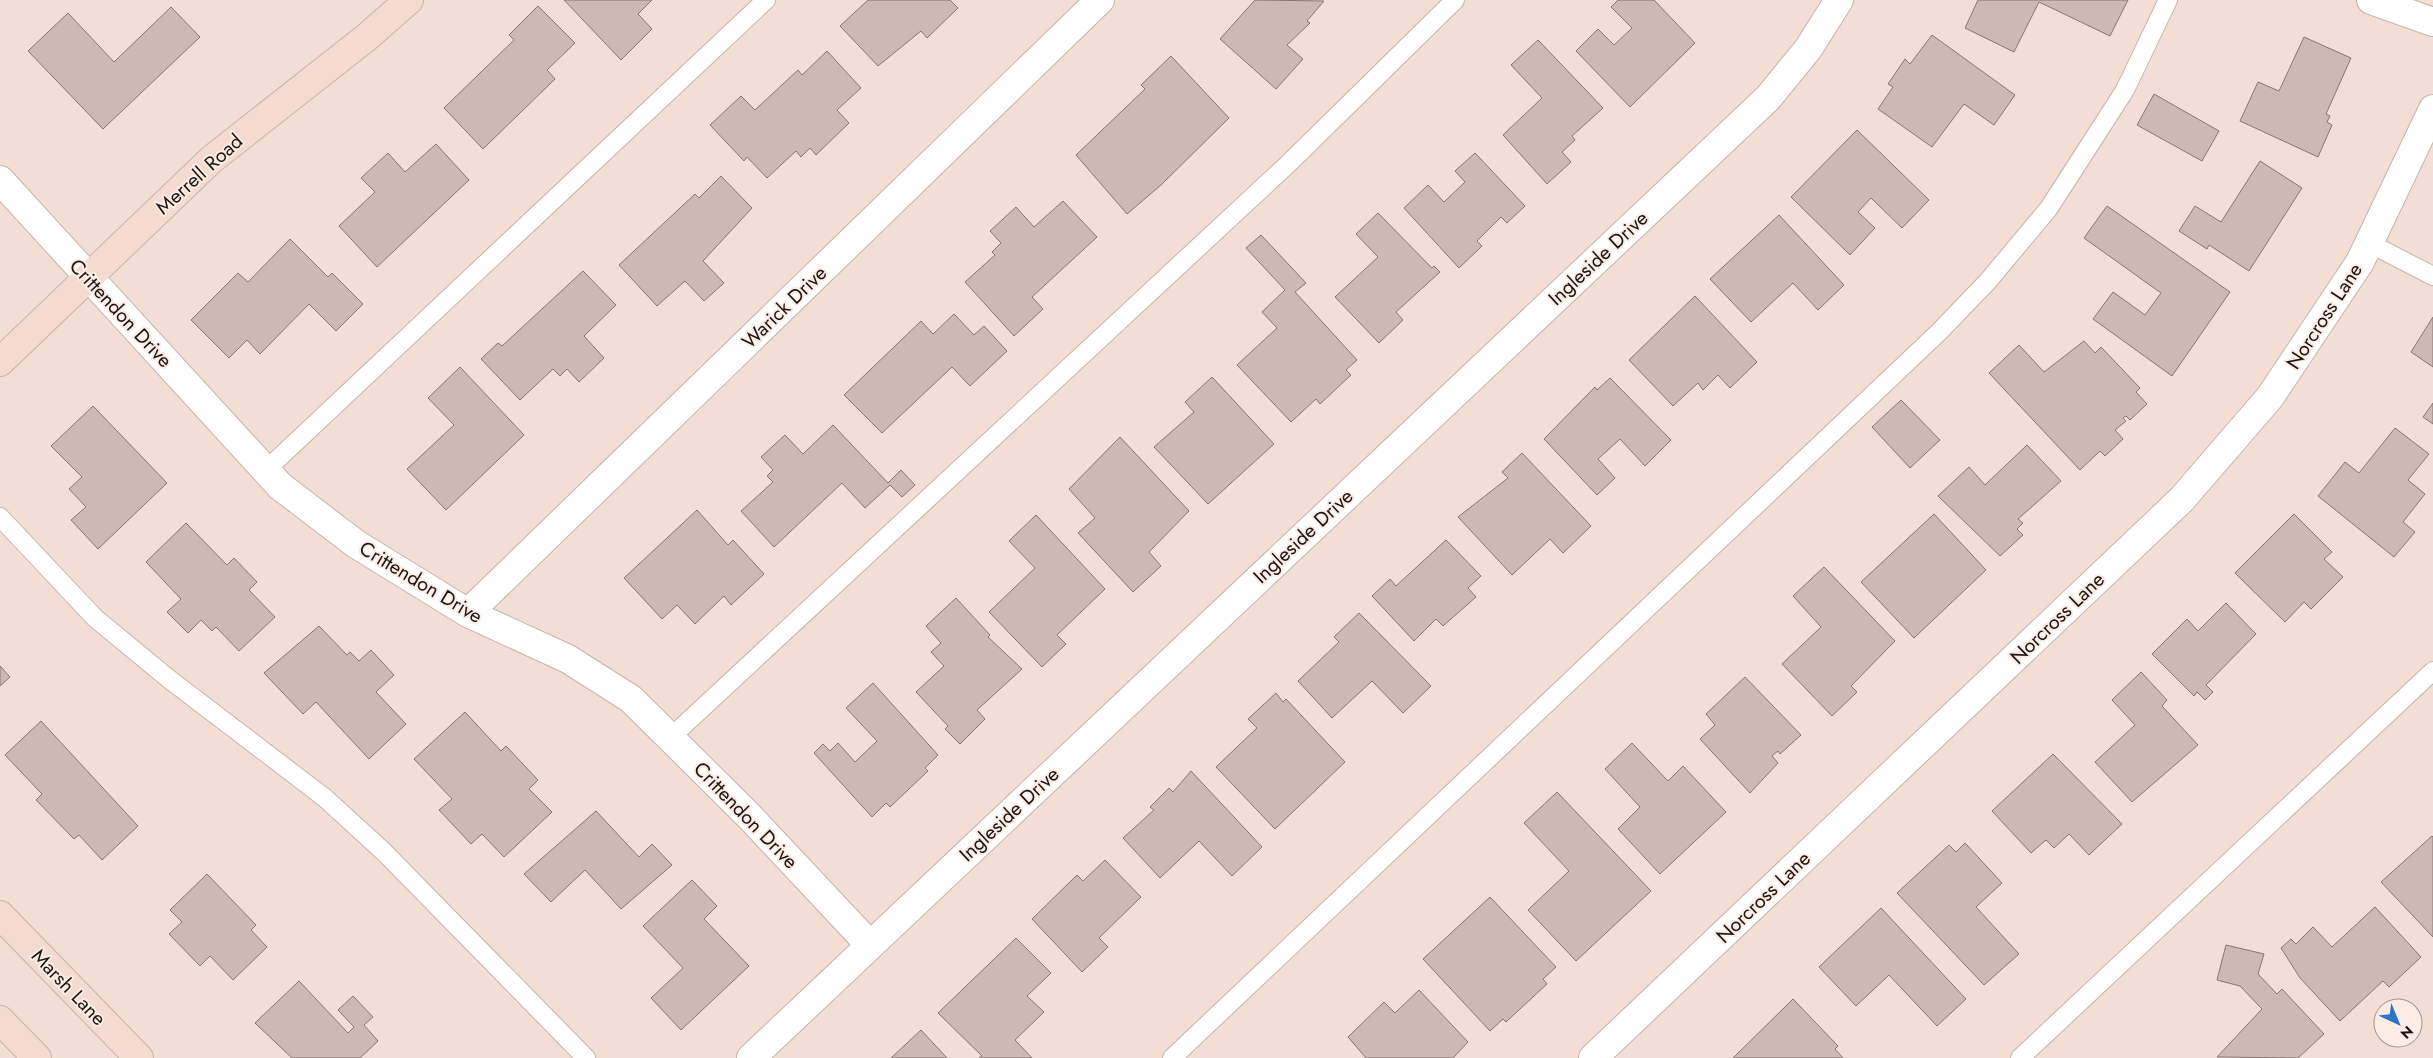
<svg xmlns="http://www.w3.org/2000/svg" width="2433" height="1058" font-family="Jost,sans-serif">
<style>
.building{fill:#cdb9b1;stroke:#88766e}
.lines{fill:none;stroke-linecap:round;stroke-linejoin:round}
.lane-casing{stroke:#c7b3ab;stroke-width:20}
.street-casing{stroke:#c7b3ab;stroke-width:30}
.secondary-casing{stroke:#c7b3ab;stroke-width:30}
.lane{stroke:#fff;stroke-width:18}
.street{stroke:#fff;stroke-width:28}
.secondary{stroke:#f4dacf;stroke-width:28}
.labels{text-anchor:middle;stroke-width:4;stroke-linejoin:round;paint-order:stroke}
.street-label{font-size:20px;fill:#1c1512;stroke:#fdece5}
</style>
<rect width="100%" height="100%" fill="#f2ded5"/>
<path class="building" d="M 564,0 L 652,0 L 638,14 L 652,29 L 621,60 Z
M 868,0 L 950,0 L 958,8 L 927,38 L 921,31 L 878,66 L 840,26 Z
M 1255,0 L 1324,1 L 1307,21 L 1310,23 L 1287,45 L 1303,59 L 1276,89 L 1220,39 Z
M 1618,0 L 1654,0 L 1695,43 L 1630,107 L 1576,51 L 1598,29 L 1614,45 L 1632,28 L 1611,7 Z
M 1978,0 L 2128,0 L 2110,36 L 2039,2 L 2014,52 L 1965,28 Z
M 538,6 L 575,43 L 547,70 L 555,79 L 483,149 L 444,108 L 514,40 L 509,35 Z
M 171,7 L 200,37 L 103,129 L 28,51 L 68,13 L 114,62 Z
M 1932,35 L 2015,95 L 1994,125 L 1964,104 L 1932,147 L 1878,109 L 1893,87 L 1888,84 L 1905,59 L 1910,64 Z
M 2304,37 L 2351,58 L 2326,114 L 2330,116 L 2327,122 L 2332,125 L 2318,157 L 2240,121 L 2258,82 L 2279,91 Z
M 1538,40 L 1603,108 L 1572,136 L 1575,140 L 1562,152 L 1571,162 L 1547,184 L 1503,135 L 1542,98 L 1511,65 Z
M 827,51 L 861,88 L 837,110 L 849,123 L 816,155 L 810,148 L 801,157 L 796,151 L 767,178 L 747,157 L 744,161 L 710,125 L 741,96 L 755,110 L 798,70 L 802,75 Z
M 1171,56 L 1229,118 L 1161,185 L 1127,214 L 1076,155 L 1145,89 L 1141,85 Z
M 2154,94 L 2219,131 L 2202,161 L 2137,125 Z
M 1857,130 L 1929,200 L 1902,228 L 1871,198 L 1858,212 L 1875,228 L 1850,255 L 1791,197 Z
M 436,144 L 469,180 L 377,267 L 339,226 L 375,192 L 361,178 L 388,153 L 405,172 Z
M 1475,153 L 1525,206 L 1507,223 L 1501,217 L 1477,241 L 1482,246 L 1459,268 L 1404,208 L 1428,185 L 1444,202 L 1465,182 L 1455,171 Z
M 2260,161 L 2302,188 L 2249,271 L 2209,245 L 2207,249 L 2179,231 L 2195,206 L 2221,222 Z
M 721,176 L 752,208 L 703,261 L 724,283 L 704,301 L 685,281 L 657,306 L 619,265 L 695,194 L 699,198 Z
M 1063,201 L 1097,237 L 1032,297 L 1043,309 L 1014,336 L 965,282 L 995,255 L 992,252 L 1001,243 L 990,231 L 1016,207 L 1034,227 Z
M 2107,206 L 2230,292 L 2172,376 L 2093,319 L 2113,292 L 2145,315 L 2161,293 L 2084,238 Z
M 1378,213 L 1432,268 L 1434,266 L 1440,272 L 1396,312 L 1403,320 L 1379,343 L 1335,297 L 1378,257 L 1356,234 Z
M 1779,215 L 1844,285 L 1818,310 L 1793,283 L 1751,322 L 1710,279 Z
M 1261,235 L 1306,283 L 1295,292 L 1357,360 L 1346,370 L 1351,375 L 1320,404 L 1316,399 L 1291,422 L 1237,365 L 1277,328 L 1262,312 L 1285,290 L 1246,248 Z
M 290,239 L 328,277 L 332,273 L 363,304 L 336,331 L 309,304 L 260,354 L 247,340 L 229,358 L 191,320 L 238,273 L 248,282 Z
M 583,271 L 616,305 L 584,336 L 604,358 L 579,382 L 567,369 L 560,376 L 553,369 L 520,400 L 481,359 L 498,343 L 502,346 Z
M 1695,296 L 1757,362 L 1730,388 L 1718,375 L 1703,390 L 1698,383 L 1673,406 L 1629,360 Z
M 954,314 L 974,335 L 984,326 L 1007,351 L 970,386 L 952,367 L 882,433 L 844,395 L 921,321 L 933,334 Z
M 2433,317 L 2433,367 L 2411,352 Z
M 2084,341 L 2095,353 L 2101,347 L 2140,388 L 2136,392 L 2147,404 L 2130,420 L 2126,416 L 2123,418 L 2126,421 L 2115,430 L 2123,439 L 2105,456 L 2100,451 L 2080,470 L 1989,373 L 2019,345 L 2044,372 Z
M 460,367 L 524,435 L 446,510 L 407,469 L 454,425 L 428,398 Z
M 1212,377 L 1274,444 L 1208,504 L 1154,447 L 1194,412 L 1185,402 Z
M 1610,378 L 1671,440 L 1645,466 L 1620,439 L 1598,459 L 1615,478 L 1597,495 L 1544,439 L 1595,387 L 1597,390 Z
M 1901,400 L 1940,440 L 1910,468 L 1872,427 Z
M 2433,403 L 2433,424 L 2423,417 Z
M 93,406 L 167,483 L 98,549 L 71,520 L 86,507 L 69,489 L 82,477 L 51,446 Z
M 833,425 L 888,483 L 901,470 L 915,485 L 902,497 L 890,485 L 865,508 L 842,483 L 774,547 L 741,511 L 773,482 L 767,476 L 773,470 L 761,457 L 785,435 L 803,454 Z
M 2395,428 L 2429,454 L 2408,480 L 2425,494 L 2403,522 L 2415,532 L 2394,557 L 2318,496 L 2345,462 L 2359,473 Z
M 1120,437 L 1189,511 L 1149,552 L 1161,566 L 1133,592 L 1078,533 L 1095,518 L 1069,489 Z
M 2027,445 L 2061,481 L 2018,519 L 2023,523 L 2017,529 L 2023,535 L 2000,556 L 1938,496 L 1969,467 L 1985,485 Z
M 1522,453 L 1591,526 L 1563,553 L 1550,539 L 1512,575 L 1458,517 L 1508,478 L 1502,472 Z
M 697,510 L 728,545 L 733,540 L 764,574 L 731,605 L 724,596 L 695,624 L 677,605 L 662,619 L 624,578 Z
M 1934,514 L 1986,570 L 1914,638 L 1861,582 Z
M 2294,514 L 2332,552 L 2324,559 L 2343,577 L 2311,609 L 2304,602 L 2285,622 L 2235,573 Z
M 1036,515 L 1105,589 L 1057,635 L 1066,644 L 1042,667 L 989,612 L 1035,568 L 1009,541 Z
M 186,523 L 227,565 L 234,558 L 257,582 L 249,590 L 275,617 L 239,651 L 216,627 L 212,631 L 201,620 L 188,633 L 167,612 L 181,599 L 146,562 Z
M 1446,540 L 1481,576 L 1468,588 L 1476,597 L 1443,626 L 1436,619 L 1414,641 L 1372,596 L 1390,579 L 1396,586 Z
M 1824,567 L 1895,641 L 1851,686 L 1857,692 L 1832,716 L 1782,664 L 1821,627 L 1793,596 Z
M 956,598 L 990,635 L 988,637 L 1022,669 L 977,710 L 985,719 L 960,744 L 945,729 L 948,726 L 916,692 L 944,666 L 931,652 L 941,643 L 926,626 Z
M 2226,603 L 2256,634 L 2206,685 L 2213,692 L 2205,700 L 2197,692 L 2194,696 L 2152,654 L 2187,619 L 2198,631 Z
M 1359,613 L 1431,686 L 1403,713 L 1372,681 L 1332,718 L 1298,681 L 1339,642 L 1334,637 Z
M 319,626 L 347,655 L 350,652 L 359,661 L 371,650 L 394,675 L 376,692 L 406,724 L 369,759 L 316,702 L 303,714 L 264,673 Z
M 0,666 L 10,677 L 0,686 Z
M 2141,672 L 2167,700 L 2162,706 L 2198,745 L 2132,802 L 2095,762 L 2135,725 L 2112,700 Z
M 1745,677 L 1801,735 L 1780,754 L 1778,751 L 1772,756 L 1778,763 L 1750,793 L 1700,739 L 1715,725 L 1706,714 Z
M 873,683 L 938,755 L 925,768 L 928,771 L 890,807 L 886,803 L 872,817 L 814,753 L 823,744 L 830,751 L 838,743 L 855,762 L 877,741 L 846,708 Z
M 1276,693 L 1283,702 L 1286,699 L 1345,762 L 1275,829 L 1216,767 L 1257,728 L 1248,719 Z
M 465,712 L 501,751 L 506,746 L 538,780 L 529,789 L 552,812 L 504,857 L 482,834 L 471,844 L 439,810 L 452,799 L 414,759 Z
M 41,721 L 138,826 L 102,860 L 79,835 L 74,839 L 36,800 L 42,794 L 5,755 Z
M 1632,743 L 1668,781 L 1683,766 L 1726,812 L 1660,874 L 1618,829 L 1640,807 L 1605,769 Z
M 2053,754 L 2122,824 L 2089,855 L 2069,834 L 2054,848 L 2046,840 L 2031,853 L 1992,811 Z
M 1191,771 L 1262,847 L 1232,876 L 1199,841 L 1160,878 L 1123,838 L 1154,810 L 1150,807 L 1169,788 L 1173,792 Z
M 1557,792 L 1651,891 L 1576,961 L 1528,910 L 1569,871 L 1524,823 Z
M 596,811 L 639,857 L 652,844 L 672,865 L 621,909 L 585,870 L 551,902 L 524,874 Z
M 2432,836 L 2433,837 L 2433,937 L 2381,882 Z
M 1965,843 L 2002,883 L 1976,907 L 2019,954 L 1984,985 L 1897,893 L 1949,845 L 1956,852 Z
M 1105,860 L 1141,897 L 1099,938 L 1108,947 L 1082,972 L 1032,919 L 1077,875 L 1083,881 Z
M 207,874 L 256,925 L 251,930 L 267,947 L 233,980 L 210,956 L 200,966 L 169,934 L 182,922 L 170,910 Z
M 692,880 L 717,906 L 704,919 L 749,966 L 681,1030 L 651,998 L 683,968 L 643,926 Z
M 1490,897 L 1556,967 L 1543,979 L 1547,984 L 1506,1022 L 1503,1019 L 1490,1031 L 1423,959 Z
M 2375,907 L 2421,957 L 2389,987 L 2383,981 L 2340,1021 L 2300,978 L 2281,948 L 2291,939 L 2296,944 L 2313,927 L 2332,947 Z
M 1881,908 L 1966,999 L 1937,1026 L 1889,975 L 1856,1006 L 1819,967 Z
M 1016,938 L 1051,973 L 1027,996 L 1044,1012 L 1015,1040 L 1032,1058 L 979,1058 L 982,1056 L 938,1013 Z
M 2226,945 L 2264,954 L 2258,974 L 2277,994 L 2282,989 L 2324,1034 L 2298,1058 L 2217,1057 L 2262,1009 L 2240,986 L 2217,980 Z
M 299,981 L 348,1033 L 354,1027 L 338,1010 L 353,996 L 373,1017 L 364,1025 L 378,1041 L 360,1058 L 292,1058 L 255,1023 Z
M 1419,990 L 1468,1042 L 1453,1058 L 1366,1058 L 1348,1037 L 1384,1002 L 1395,1013 Z
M 1793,999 L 1838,1046 L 1835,1049 L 1843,1058 L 1733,1058 Z
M 921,1030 L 947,1058 L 891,1058 Z"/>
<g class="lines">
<defs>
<path id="lane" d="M 2369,243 L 2433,276
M 266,470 L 766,0
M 0,517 L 95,618 L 169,679 L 325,798 L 384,852 L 586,1058
M 670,738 L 1288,164 L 1455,0
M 1172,1058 L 1939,332 L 1988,281 L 2049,208 L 2125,90 L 2168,0
M 2020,1058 L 2433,671"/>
<path id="street" d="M 2371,0 L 2433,22
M 0,180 L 280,486 L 356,544 L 468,613 L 568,659 L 631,699 L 749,816 L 870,945
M 468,613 L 1100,0
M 751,1058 L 1768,98 L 1808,49 L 1839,0
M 1593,1058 L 2182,499 L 2270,397 L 2360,262 L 2433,109"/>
<path id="secondary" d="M 0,362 L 212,159 L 367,37 L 409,0
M 0,915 L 139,1058
M 0,1020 L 37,1058"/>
</defs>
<use href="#lane" class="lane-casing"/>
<use href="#street" class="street-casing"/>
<use href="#secondary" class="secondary-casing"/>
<use href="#lane" class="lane"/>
<use href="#street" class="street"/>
<use href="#secondary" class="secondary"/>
</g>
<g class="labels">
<g class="street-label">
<text transform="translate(199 174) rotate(-42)" y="7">Merrell Road</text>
<text transform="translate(1598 258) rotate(-43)" y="7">Ingleside Drive</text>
<text transform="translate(784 307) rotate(-44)" y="7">Warick Drive</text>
<text transform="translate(121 313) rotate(47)" y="7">Crittendon Drive</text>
<text transform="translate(2324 316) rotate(-57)" y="7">Norcross Lane</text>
<text transform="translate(1303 536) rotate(-43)" y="7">Ingleside Drive</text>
<text transform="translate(421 582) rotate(31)" y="7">Crittendon Drive</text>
<text transform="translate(2057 618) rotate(-44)" y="7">Norcross Lane</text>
<text transform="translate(1009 814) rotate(-43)" y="7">Ingleside Drive</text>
<text transform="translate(746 815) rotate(46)" y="7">Crittendon Drive</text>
<text transform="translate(1763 897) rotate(-44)" y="7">Norcross Lane</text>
<text transform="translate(69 987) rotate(46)" y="7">Marsh Lane</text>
</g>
</g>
<g transform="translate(2398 1023) rotate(136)"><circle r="24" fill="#fdece5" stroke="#a39691"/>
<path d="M0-4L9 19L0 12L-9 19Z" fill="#2c74c5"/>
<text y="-8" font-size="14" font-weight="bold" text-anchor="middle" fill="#1c1512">N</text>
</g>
</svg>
